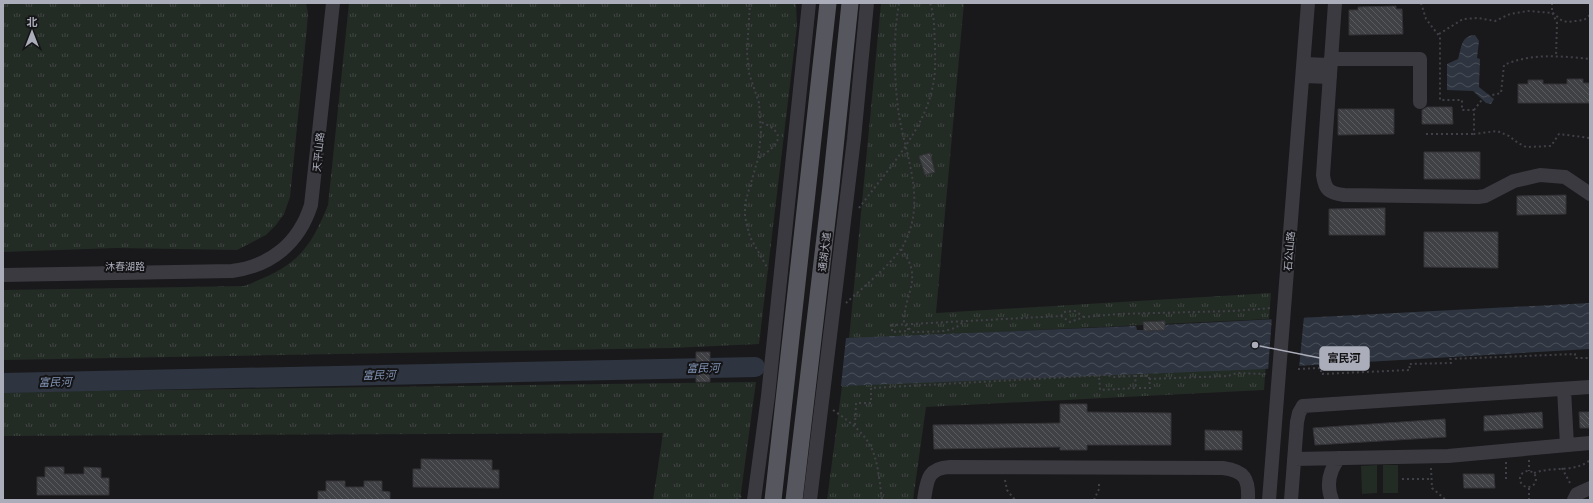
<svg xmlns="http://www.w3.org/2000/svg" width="1593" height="503" font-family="Commissioner,'Noto Sans SC',sans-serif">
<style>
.grass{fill:url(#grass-tufts)}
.garden{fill:#232b25}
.water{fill:url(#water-waves)}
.pier{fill:#19191b}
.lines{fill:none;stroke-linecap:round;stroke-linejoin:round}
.river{stroke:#2e3540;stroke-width:20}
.building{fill:url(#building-back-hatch);stroke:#343337}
.path{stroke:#404147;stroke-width:2;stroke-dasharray:2 3;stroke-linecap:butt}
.minor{stroke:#3a3a40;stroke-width:14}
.major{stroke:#56565f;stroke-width:17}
.labels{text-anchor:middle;stroke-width:4;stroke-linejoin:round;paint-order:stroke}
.street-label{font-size:10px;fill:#abadbb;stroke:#141416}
.water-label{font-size:11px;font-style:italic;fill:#8295b6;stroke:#141416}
.leader{fill:none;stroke:#abadbb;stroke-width:1.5}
.callout-dot{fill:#abadbb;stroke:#141416;stroke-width:1.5}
.callout{fill:#abadbb;stroke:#abadbb;stroke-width:1.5}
.callout-label{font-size:11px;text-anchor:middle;font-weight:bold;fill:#111}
</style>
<defs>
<pattern id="grass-tufts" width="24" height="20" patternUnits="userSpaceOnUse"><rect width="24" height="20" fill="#232b25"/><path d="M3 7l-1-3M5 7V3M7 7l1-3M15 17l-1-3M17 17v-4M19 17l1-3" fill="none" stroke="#404743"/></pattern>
<pattern id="water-waves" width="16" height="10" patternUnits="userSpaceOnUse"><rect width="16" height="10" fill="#2e3540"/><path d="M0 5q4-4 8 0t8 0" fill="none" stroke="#4a505a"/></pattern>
<pattern id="building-back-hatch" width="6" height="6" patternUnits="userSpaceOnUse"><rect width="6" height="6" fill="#404145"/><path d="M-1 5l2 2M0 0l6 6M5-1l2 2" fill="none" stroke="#595a5e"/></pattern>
</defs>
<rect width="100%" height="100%" fill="#19191b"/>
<path class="grass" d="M 3,3 L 306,3 L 308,13 L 307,27 L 290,197 L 284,214 L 276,225 L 266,235 L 237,250 L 116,248 L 3,252 Z
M 349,3 L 796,3 L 797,26 L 759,344 L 672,348 L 3,360 L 3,290 L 244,286 C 293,267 308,255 328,205 Z
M 881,3 L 964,3 L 936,313 L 1271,293 L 1269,319 L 849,339 Z
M 1266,362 L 1264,390 L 926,407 L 913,500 L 827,500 L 842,386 Z
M 756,382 L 740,500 L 653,500 L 663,433 L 3,436 L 3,392 Z"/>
<path class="garden" d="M 1377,465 L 1377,493 L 1362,494 L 1361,466 Z
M 1383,465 L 1398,465 L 1398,493 L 1383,493 Z"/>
<path class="water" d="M 1475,35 L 1479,41 L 1477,58 L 1480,59 L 1479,87 L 1494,99 L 1491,104 L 1486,103 L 1473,91 L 1447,90 L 1447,64 L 1458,59 C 1462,48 1460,36 1475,35 Z
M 1590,303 L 1590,349 L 1296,366 L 1265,369 L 841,386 L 846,338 L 1136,326 L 1137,330 L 1161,330 L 1161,325 Z"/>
<path class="pier" d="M 1304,316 L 1299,368 L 1268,371 L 1272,317 Z"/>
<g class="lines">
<path class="river" d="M 3,383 L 755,367"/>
</g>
<path class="building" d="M 1396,6 L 1396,9 L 1402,9 L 1403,34 L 1349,35 L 1349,10 L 1358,10 L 1358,7 Z
M 1567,79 L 1583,79 L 1583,83 L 1590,83 L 1590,103 L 1518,103 L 1518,84 L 1528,84 L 1528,80 L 1543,80 L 1543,84 L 1567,84 Z
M 1427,107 L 1452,107 L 1453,124 L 1422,124 L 1422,110 Z
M 1338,109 L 1394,109 L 1394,134 L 1338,135 Z
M 1424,152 L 1480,152 L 1480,179 L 1424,179 Z
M 930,153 L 935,172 L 925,175 L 919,156 Z
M 1566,195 L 1566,214 L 1517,215 L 1517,196 Z
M 1385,208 L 1385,235 L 1329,235 L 1329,209 Z
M 1424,232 L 1498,232 L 1498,268 L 1424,267 Z
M 1165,321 L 1165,330 L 1144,331 L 1143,322 Z
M 696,352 L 710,352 L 710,382 L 696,382 Z
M 1060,404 L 1087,404 L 1087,412 L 1171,413 L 1171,445 L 1087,445 L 1087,450 L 1060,450 L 1060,447 L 934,449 L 933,425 L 1060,423 Z
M 1542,412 L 1543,428 L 1484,431 L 1484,416 Z
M 1579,412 L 1590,412 L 1590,428 L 1580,428 Z
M 1445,419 L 1446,437 L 1315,445 L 1313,428 Z
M 1205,430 L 1242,431 L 1242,450 L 1205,450 Z
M 421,459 L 492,460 L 492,470 L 499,470 L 499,488 L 413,487 L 413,469 L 421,469 Z
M 45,467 L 64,467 L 64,474 L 84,474 L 84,467 L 101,468 L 101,478 L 109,478 L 109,495 L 37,495 L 37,477 L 45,477 Z
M 1463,474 L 1494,474 L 1495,488 L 1464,488 Z
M 326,481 L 345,481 L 345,487 L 364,487 L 364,481 L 382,481 L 382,491 L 390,492 L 390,500 L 318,500 L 318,491 L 326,491 Z"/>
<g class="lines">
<path class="path" d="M 750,3 L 747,52 L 749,73 L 759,103 L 761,134 L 758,159 L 745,203 L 745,217 L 750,237 L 768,269
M 1421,3 L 1426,19 L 1440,37 L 1440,100 L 1462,100 L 1462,110 L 1474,110 L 1474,134 L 1497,131 L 1509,136 L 1518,143 L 1526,147 L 1551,146 L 1559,134 L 1590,138
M 1552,3 L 1552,12 L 1557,23 L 1556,56
M 1439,34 L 1463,19 L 1478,18 L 1495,21 L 1510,14 L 1528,11 L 1553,13 L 1561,20 L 1567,22 L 1584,20 L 1590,15
M 1474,110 L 1484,97 L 1501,93 L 1504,65 C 1531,53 1561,56 1590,59
M 1426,134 L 1474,134
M 759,158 C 778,145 789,134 761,122
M 859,208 C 885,173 925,130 933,85 C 936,72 935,59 935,45 C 934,31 935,17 930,3
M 901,249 C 925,279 903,294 904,324 L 913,332 L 918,332 C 933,331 955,334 964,320
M 846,303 C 862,288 897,260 905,242 C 927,198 904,153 898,109 C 894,73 893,38 899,3
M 1061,316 L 1064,312 L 1075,311 L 1084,317
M 908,328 L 908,331 L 892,332 L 892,325 L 1061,316 L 1070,322 L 1084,317 L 1118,314 L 1233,311 L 1271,308
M 1298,369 L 1321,368 L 1321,374 L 1410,370 L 1409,364 L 1451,363 L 1450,359 L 1575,354 L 1575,358 L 1590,358
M 1135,376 L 1149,376 L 1150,388 L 1136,388
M 1149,379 L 1228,376 L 1237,373 L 1266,374
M 833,410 C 875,439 876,450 882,500
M 855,425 L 856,403 L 871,403 L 871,388 L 1107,375 L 1114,377 L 1135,376 L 1136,388 L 1100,390 L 1099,376
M 1529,460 L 1529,471
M 1506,462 L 1506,480
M 1431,468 L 1432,488 L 1446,500
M 1562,468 L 1571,485
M1520 479a8 8 0 1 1 16 0a8 8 0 1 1-16 0Z
M 1534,473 C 1552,466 1575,473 1590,460
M 1402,479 L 1431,479
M 1005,480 L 1007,490 L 1015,500
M 736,500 L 741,496
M 1094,500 L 1099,489 L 1099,481
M 1529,500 L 1529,487"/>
<path class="minor" d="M 1335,3 L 1323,175 C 1325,190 1329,193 1344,195 L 1478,197 L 1485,196 L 1514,181 L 1540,175 L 1565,177 L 1590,194
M 1331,59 L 1420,59 L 1420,102
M 1304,64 L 1330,65
M 1303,76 L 1330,77
M 3,275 L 232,271 C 271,266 299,243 311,205 L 333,3
M 1564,389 L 1567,445
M 1294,459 L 1448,456 L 1590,443
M 754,500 L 768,396 L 809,3
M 810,500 L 854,139 L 867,3
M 924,500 C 927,481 927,468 950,467 L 1223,468 C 1245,471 1249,479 1248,500
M 1269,500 L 1308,3
M 1291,500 L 1297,422 L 1299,413 L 1303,406 L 1590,387
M 1332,500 C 1326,485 1329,471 1339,458
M 1574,500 L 1577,494 L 1590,488"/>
<path class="major" d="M 773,500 L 828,3
M 794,500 L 831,186 L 850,3"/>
</g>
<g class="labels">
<g class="street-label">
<text transform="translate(318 152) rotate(-84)" y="4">天平山路</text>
<text transform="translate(1289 251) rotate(-85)" y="4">石公山路</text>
<text transform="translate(824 252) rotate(-83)" y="4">通湖大道</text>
<text x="125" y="270">沐春湖路</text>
</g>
<g class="water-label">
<text transform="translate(703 368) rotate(-1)" y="4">富民河</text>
<text transform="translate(379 375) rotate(-1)" y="4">富民河</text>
<text transform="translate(55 382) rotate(-1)" y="4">富民河</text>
</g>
</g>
<path class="leader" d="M1255 345L1320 358"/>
<circle class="callout-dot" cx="1255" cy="345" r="4"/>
<rect class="callout" x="1320" y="347" width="49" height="23" rx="4"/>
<g class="callout-label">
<text x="1344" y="362">富民河</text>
</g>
<rect width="1593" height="503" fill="none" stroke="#abadbb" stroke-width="8"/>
<g transform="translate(32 32)" stroke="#141416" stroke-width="3" paint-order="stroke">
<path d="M0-3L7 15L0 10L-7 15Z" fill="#abadbb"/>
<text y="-6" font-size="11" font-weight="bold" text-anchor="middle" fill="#abadbb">北</text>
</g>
</svg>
